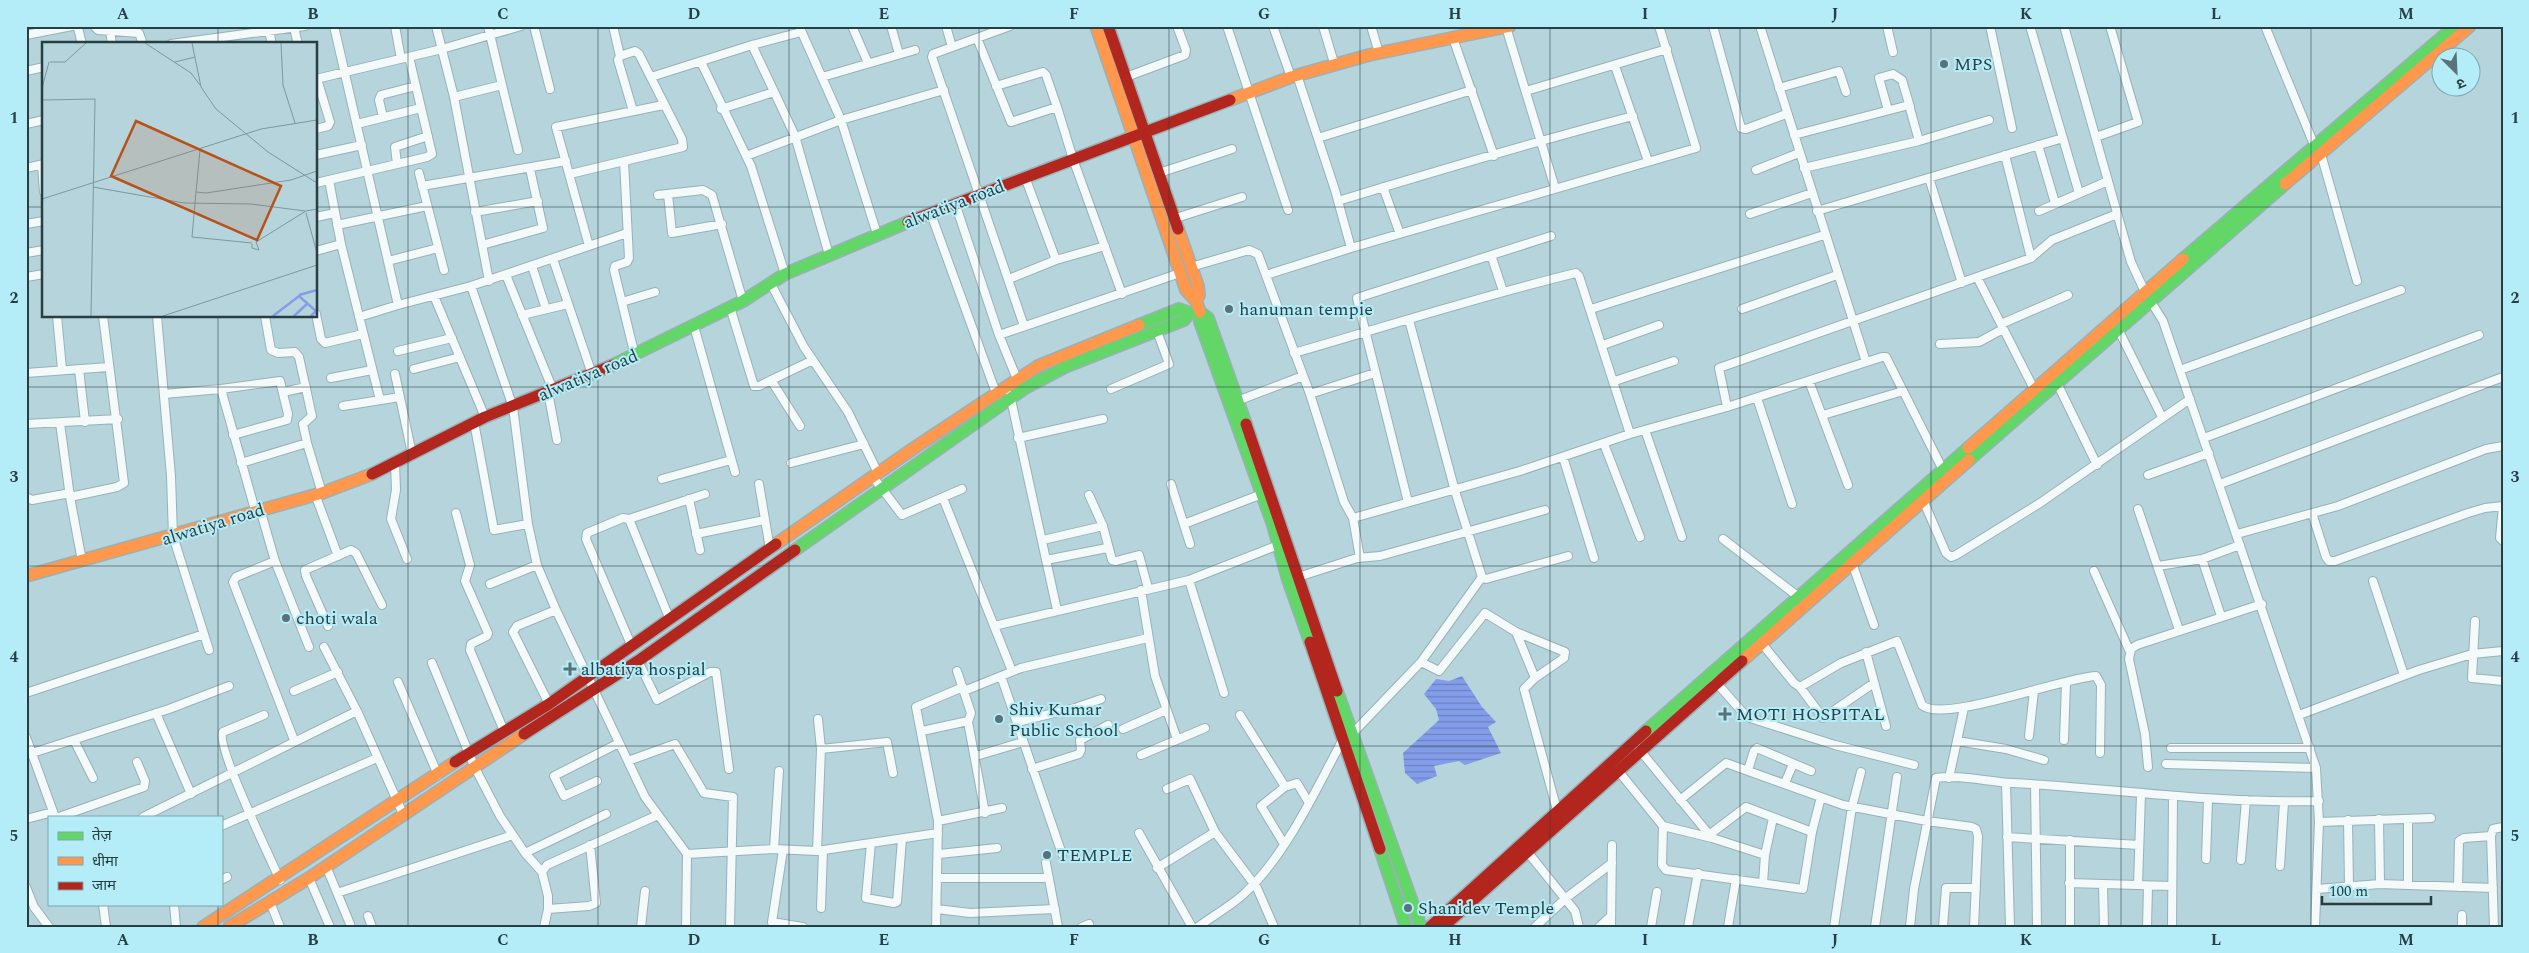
<svg xmlns="http://www.w3.org/2000/svg" width="2529" height="953" font-family="Spectral,'Noto Sans Devanagari',serif">
<style>
.water{fill:url(#water-rules)}
.lines{fill:none;stroke-linecap:round;stroke-linejoin:round}
.street-casing{stroke:#99b1b6;stroke-width:10}
.fast-casing{stroke:#99b1b6;stroke-width:14}
.slow-casing{stroke:#99b1b6;stroke-width:14}
.jam-casing{stroke:#99b1b6;stroke-width:14}
.street{stroke:#f4f9fa;stroke-width:8}
.fast{stroke:#63d668;stroke-width:11}
.slow{stroke:#ff974d;stroke-width:11}
.jam{stroke:#b3261e;stroke-width:11}
.grid{fill:none;stroke:#273e42;stroke-width:1;stroke-opacity:0.55}
.poi-dot{fill:#597278;stroke:#b4ecf8;stroke-width:2}
.labels{text-anchor:middle;stroke-width:4;stroke-linejoin:round;paint-order:stroke}
.poi-label{font-size:18px;fill:#273e42;stroke:#b4ecf8;text-anchor:start}
.street-label{font-size:18px;fill:#273e42;stroke:#b4ecf8}
.inset-river{fill:none;stroke:#849dea;stroke-width:2.5}
.inset-road{fill:none;stroke:#7d989e;stroke-width:1}
.view{fill:#b8521a;fill-opacity:0.15;stroke:#b8521a;stroke-width:2.5}
.inset-edge{fill:none;stroke:#273e42;stroke-width:2.5}
.neatline{fill:none;stroke:#273e42;stroke-width:2}
.grid-label{font-size:16px;text-anchor:middle;font-weight:bold;fill:#273e42}
</style>
<defs>
<pattern id="water-rules" width="6" height="5" patternUnits="userSpaceOnUse" patternTransform="scale(1.25)"><rect width="6" height="5" fill="#849dea"/><path d="M0 2.5h6" fill="none" stroke="#6c81bf"/></pattern>
</defs>
<rect width="100%" height="100%" fill="#b6d4db"/>
<path class="water" d="M 1462,676 L 1482,707 L 1496,722 L 1488,727 L 1501,753 L 1465,765 L 1459,761 L 1434,766 L 1437,776 L 1417,784 L 1405,773 L 1403,753 L 1439,720 L 1436,709 L 1424,694 L 1436,679 L 1449,681 Z"/>
<g class="lines">
<defs>
<path id="street" d="M 75,26 L 78,28 L 82,44
M 94,26 L 98,30 L 139,33 L 143,44
M 334,26 L 398,305
M 395,26 L 401,59
M 436,26 L 454,97 L 489,281
M 534,26 L 550,89
M 613,26 L 620,56
M 799,26 L 841,120 L 877,234
M 852,26 L 868,63
M 891,26 L 899,54
M 946,26 L 952,47
M 1010,26 L 933,54 L 932,57 L 1024,326
M 1227,26 L 1288,210
M 1273,26 L 1291,77
M 1323,26 L 1334,63
M 1371,26 L 1379,53
M 1713,26 L 1741,128 L 1746,129 L 1786,114
M 1760,26 L 1866,362
M 1887,26 L 1893,52
M 1990,26 L 2012,128
M 2030,26 L 2079,193
M 2064,26 L 2131,262 L 2145,292 L 2163,321 L 2316,768 L 2319,822 L 2315,927
M 2265,26 L 2315,147 L 2321,154 L 2357,281
M 1506,27 L 1555,188
M 294,28 L 298,44
M 110,31 L 112,44
M 269,31 L 272,44
M 26,35 L 72,26
M 977,38 L 1011,122 L 1057,107 L 1073,159 L 1122,294
M 1453,38 L 1494,156
M 171,44 L 305,26
M 752,45 L 795,136 L 829,255
M 701,62 L 751,166 L 785,274
M 1615,66 L 1648,161
M 26,71 L 44,67
M 1297,75 L 1335,190 L 1351,248
M 651,77 L 752,45 L 801,32
M 822,77 L 915,50
M 1126,77 L 1185,55 L 1186,50 L 1177,26
M 316,79 L 442,49 L 521,26
M 502,85 L 518,150
M 996,86 L 1043,72 L 1046,75 L 1057,107
M 1779,88 L 1839,71 L 1846,92
M 1526,91 L 1667,49
M 454,97 L 502,85 L 488,26
M 721,109 L 774,92
M 1888,110 L 1879,78 L 1893,74 L 1902,80 L 1910,107
M 383,117 L 379,100 L 381,95 L 416,86
M 26,124 L 44,120
M 357,124 L 421,108
M 316,129 L 328,126 L 330,122 L 317,79
M 1794,135 L 1909,105 L 1919,141
M 2096,137 L 2138,122 L 2110,26
M 1318,138 L 1472,90
M 2038,145 L 2055,203
M 316,155 L 362,145
M 2005,155 L 2031,258
M 746,156 L 841,120 L 944,90
M 624,161 L 629,258 L 627,262 L 615,266 L 614,270 L 635,356
M 397,164 L 395,147 L 428,136
M 42,165 L 44,192
M 26,168 L 44,164
M 1804,168 L 1919,141 L 1989,120
M 1756,170 L 1799,153
M 419,173 L 444,270
M 1159,173 L 1232,149
M 570,174 L 683,147 L 682,139 L 639,54 L 635,51 L 620,56 L 618,60 L 633,111
M 1025,177 L 1056,260
M 1929,178 L 1962,283
M 329,180 L 341,244 L 380,400
M 316,183 L 427,157 L 432,154 L 409,57
M 422,186 L 566,161
M 1383,187 L 1400,234
M 668,194 L 672,233 L 722,224
M 658,195 L 703,190 L 712,195 L 743,301
M 1338,201 C 1436,171 1534,142 1633,116
M 955,203 L 999,335 L 1017,379
M 1817,211 L 2063,138
M 2039,211 L 2108,181
M 475,212 L 538,201
M 931,214 L 996,393
M 1750,214 L 1812,193
M 316,217 L 335,213
M 1176,218 L 1242,197
M 26,224 L 44,221
M 337,225 L 427,206
M 482,245 L 543,228 L 530,169
M 589,246 L 556,127 L 663,105
M 316,251 L 341,244
M 26,253 L 44,250
M 1491,255 L 1503,291
M 553,259 L 592,374
M 388,261 L 438,248
M 532,266 L 546,309
M 1191,267 L 1249,250 L 1258,254 L 1310,394 L 1344,502 L 1353,518
M 506,275 L 553,390
M 1266,275 L 1351,248 L 1696,148 L 1659,26
M 26,277 L 44,274
M 1977,277 L 2035,391
M 1009,279 L 1056,260 L 1105,246
M 770,282 L 804,347 L 848,412 L 878,473
M 471,286 L 513,407 L 528,524 L 537,565 L 556,610 L 645,797 L 687,854 L 686,927
M 434,296 L 485,417
M 622,302 L 655,292
M 730,307 L 754,386 L 759,386 L 813,360
M 1591,309 L 1824,235
M 1742,309 L 1837,275
M 316,314 L 321,339 L 325,343 L 363,334
M 522,315 L 568,304
M 57,316 L 62,369
M 157,316 L 171,476 L 173,536 L 209,650
M 265,316 L 271,350 L 278,353 L 295,352 L 299,357 L 312,416 L 303,424 L 307,443
M 359,317 L 398,305 L 471,286 L 627,233
M 1409,320 L 1455,491 L 1482,577
M 2001,324 L 2068,295
M 2116,325 L 2162,417
M 694,326 L 735,472
M 999,335 L 1180,273
M 1940,344 L 1979,342 L 2003,329
M 1603,345 L 1659,325
M 398,351 L 452,338
M 1294,353 C 1388,326 1481,296 1576,273 L 1579,276 L 1630,434
M 79,369 L 85,422
M 414,369 L 460,357
M 2180,370 L 2401,290
M 26,373 L 109,367
M 395,374 L 412,454
M 331,378 L 372,370
M 771,380 L 800,426
M 1615,381 L 1674,361
M 1809,381 L 1848,485
M 2057,383 L 2097,465
M 221,389 L 255,510
M 1111,389 L 1169,364 L 1157,331
M 283,392 L 306,387
M 548,392 L 557,440
M 164,394 L 221,389 L 280,381 L 288,414 L 287,420 L 233,435
M 1310,394 L 1375,373
M 1010,395 L 1057,610
M 1757,398 L 1792,504
M 1237,401 L 1303,376
M 343,406 L 400,397
M 1727,407 L 1719,368 L 2031,258 L 2052,240 L 2117,214
M 1823,415 L 1903,391
M 474,422 L 494,530 L 528,524
M 60,423 L 70,497 L 82,561
M 26,424 L 118,419
M 1645,430 L 1682,537
M 1018,438 L 1103,419
M 2204,438 L 2479,335
M 1604,444 L 1640,537
M 1563,457 L 1594,558
M 241,463 L 307,443 L 322,493
M 395,463 L 396,490 L 391,519 L 407,559
M 791,463 L 864,444
M 2148,475 L 2209,453
M 873,477 L 902,515 L 962,489
M 662,479 L 731,460
M 759,484 L 770,549
M 1171,484 L 1190,544
M 2220,484 L 2503,377
M 315,494 L 338,556
M 1089,495 L 1103,526 L 1112,560 L 1116,561 L 1139,555 L 1148,588
M 26,497 L 32,500 L 70,493
M 70,497 L 117,487 L 124,483 L 103,316
M 943,498 L 1012,671
M 689,499 L 700,550
M 1923,500 L 1946,553 L 1951,557 L 1956,555 L 2040,503 L 2190,399
M 1408,502 L 1357,298 L 1551,236
M 2503,506 L 2500,538 L 2503,541
M 260,509 L 275,561 L 309,647
M 2138,509 L 2179,630
M 456,513 L 470,565 L 465,581 L 488,633 L 487,636 L 471,644 L 470,650 L 504,731
M 2312,513 L 2326,557 L 2329,561 L 2335,561 L 2468,513 L 2485,508 L 2503,506
M 629,519 L 705,494
M 1184,524 L 1262,494
M 696,534 L 765,520
M 2237,534 L 2338,506 L 2486,449 L 2503,446
M 1723,539 L 1800,598
M 1043,540 L 1103,526
M 1360,558 L 1353,518 L 1520,471 L 1630,434 L 1727,407 L 1882,357 L 1886,357 L 1889,363 L 1943,470
M 2202,559 L 2221,616
M 1046,560 L 1107,548
M 275,561 L 236,577 L 233,582 L 294,740
M 1852,563 L 1874,625
M 2158,566 L 2202,559 L 2240,545
M 2094,571 L 2130,652
M 1482,577 L 1486,579 L 1568,556
M 1295,578 L 1357,558 L 1380,556 L 1545,510
M 1189,580 L 1224,693
M 2373,581 L 2404,675
M 490,584 L 537,565
M 1141,590 L 1155,676 L 1177,739
M 2475,621 L 2472,678 L 2503,681
M 328,626 L 306,576 L 305,570 L 351,550 L 356,553 L 382,605
M 994,626 L 1189,580 L 1281,544
M 1516,632 L 1565,652 L 1564,658 L 1535,678
M 1759,640 L 1794,683 L 1800,687 L 1841,663 L 1897,641 L 1922,705 C 1942,724 2065,677 2096,676 L 2101,685 L 2100,753
M 324,647 L 357,711 L 403,814
M 632,647 L 586,539 L 587,533 L 623,518 L 629,519 L 670,620
M 1866,652 L 1886,726
M 638,661 L 657,700 L 710,672 L 716,672 L 729,769
M 1421,662 L 1482,577
M 432,663 L 474,766 L 500,816 L 525,853 L 542,872 L 548,896 L 548,909 L 544,927
M 957,671 L 971,713 L 968,722 L 985,813
M 1001,676 L 1062,854
M 1714,680 L 1745,715 L 1750,718 L 1835,745 L 1914,765
M 398,682 L 438,775
M 1800,687 L 1823,718 L 1874,683
M 294,691 L 338,672
M 964,691 L 1021,668 L 1148,638
M 26,693 L 204,634
M 549,704 L 513,632 L 517,626 L 556,610
M 156,713 L 191,794
M 264,715 L 223,732 C 215,744 271,860 280,880
M 1240,715 L 1284,785 L 1288,786 L 1297,783 L 1309,803
M 2299,715 L 2419,670 L 2472,654 L 2503,651
M 818,719 L 821,749 L 817,851 L 938,833
M 1017,722 L 1075,708 L 1101,699
M 1123,729 L 1166,710
M 922,731 L 968,721
M 2029,736 L 2034,691
M 26,737 L 55,817
M 74,740 L 93,778
M 2064,740 L 2066,683
M 1957,741 L 2006,749 L 2044,760
M 1638,748 L 1712,838 L 1765,855
M 2171,748 L 2310,748
M 821,749 L 887,742 L 893,773
M 26,755 L 169,709 L 229,686
M 1141,755 L 1205,728
M 976,756 L 1023,742
M 628,761 L 675,744 L 704,793 L 733,797 L 730,927
M 2166,764 L 2316,768
M 2148,767 L 2145,734 L 2129,659 L 2131,649 L 2137,645 L 2262,604
M 1616,768 L 1663,826 L 1712,838
M 1032,769 L 1079,754 L 1081,750 L 1080,740 L 1108,725
M 1748,770 L 1754,751 L 1757,748 L 1811,771
M 1949,778 L 1964,708
M 597,781 L 564,796 L 554,776 L 619,743
M 1785,783 L 1793,764
M 2006,783 L 2010,927
M 2035,785 L 2037,927
M 1680,800 L 1726,763 L 1843,805 L 1927,821 L 1972,827 L 1976,829 L 1978,836 L 1974,927
M 59,817 L 144,787 L 145,781 L 137,762
M 143,817 L 357,711
M 26,819 L 53,812
M 2379,819 L 2380,884
M 2348,820 L 2349,886
M 938,821 L 1002,808
M 2319,822 L 2431,818
M 221,826 L 377,758
M 1663,826 L 1662,865 L 1666,870 L 1803,889 L 1812,832 L 1821,797
M 1215,832 L 1257,888 L 1274,927
M 1139,833 L 1192,927
M 1709,835 L 1746,807 L 1812,832
M 2007,837 L 2139,845
M 871,843 L 866,898 L 894,903 L 897,902 L 902,839
M 1284,844 L 1261,806 L 1286,786
M 774,849 L 779,771
M 783,850 L 772,922 L 803,927
M 1526,850 L 1575,911 L 1579,927
M 525,853 L 606,814
M 687,854 L 774,849 L 817,851
M 939,854 L 997,848
M 2206,859 L 2208,799
M 2241,860 L 2246,800
M 1046,863 L 1058,927
M 326,866 L 350,924
M 2280,866 L 2284,802
M 1157,868 L 1215,832 L 1190,779 L 1167,789
M 542,872 L 547,865 L 658,815
M 309,878 L 330,927
M 939,878 L 1049,878
M 221,880 L 227,877
M 1763,883 L 1765,855 L 1773,818
M 2069,883 L 2172,886
M 2408,884 L 2408,819
M 2103,885 L 2104,927
M 2138,885 L 2141,794
M 26,887 L 34,907 L 49,927
M 2458,887 L 2459,841 L 2464,838 L 2491,836
M 2317,889 L 2380,884 L 2493,888
M 337,893 L 513,835
M 270,902 L 280,927
M 103,904 L 106,927
M 174,904 L 176,927
M 821,908 L 823,850
M 548,909 L 589,906 L 596,903 L 590,845
M 937,909 L 970,913 L 1055,909
M 2462,915 L 2462,927
M 368,916 L 372,927
M 641,927 L 645,891
M 936,927 L 938,821 L 916,707 L 963,687
M 1082,927 L 1089,924
M 1198,927 C 1214,915 1233,905 1247,891 C 1287,853 1318,786 1344,737 L 1352,734 L 1421,662 L 1439,671 L 1485,613 L 1516,632 L 1535,678 L 1524,689 L 1557,810
M 1535,927 L 1566,898 L 1612,863
M 1599,927 L 1611,916
M 1611,927 L 1612,845
M 1651,927 L 1657,892
M 1688,927 L 1698,873
M 1728,927 L 1736,879
M 1834,927 L 1852,807 L 1861,772
M 1875,927 L 1897,777
M 1910,927 L 1914,889 L 1936,778 C 1957,774 1990,782 2012,783 C 2114,788 2216,804 2319,801
M 1943,927 L 1946,888 L 1976,888
M 2070,927 L 2070,840
M 2147,927 L 2148,886
M 2172,927 L 2173,797
M 2494,927 L 2491,836 L 2493,829 L 2503,827"/>
<path id="fast" d="M 2183,259 L 2455,26
M 1202,315 L 1200,322 L 1273,525 L 1288,580 L 1310,642
M 1139,325 L 1179,309 L 1190,313 L 1200,312 L 1208,318 L 1246,424
M 613,365 L 743,301 L 785,274 L 908,222
M 1969,460 L 2285,184
M 795,550 L 1025,388 L 1065,367 L 1184,320 L 1190,313
M 1337,691 L 1421,927
M 1646,731 L 1968,448
M 1380,849 L 1406,927"/>
<path id="slow" d="M 1096,26 L 1186,290 L 1196,301
M 1230,100 L 1291,77 L 1369,55 L 1510,26
M 2285,184 L 2470,26
M 1178,229 L 1198,286 L 1199,295 L 1196,301 L 1200,312
M 1968,448 L 2183,259
M 776,544 L 914,448 L 1038,366 L 1139,325
M 26,576 L 322,493 L 372,474
M 1742,661 L 1969,460
M 203,927 L 455,762
M 229,927 L 309,878 L 524,734"/>
<path id="jam" d="M 1108,26 L 1178,229
M 908,222 L 1230,100
M 1246,424 L 1337,691
M 372,474 L 485,417 L 613,365
M 1310,642 L 1380,849
M 524,734 L 638,661 L 795,550
M 455,762 L 549,704 L 776,544
M 1430,927 L 1646,731
M 1443,927 L 1742,661"/>
</defs>
<use href="#street" class="street-casing"/>
<use href="#fast" class="fast-casing"/>
<use href="#slow" class="slow-casing"/>
<use href="#jam" class="jam-casing"/>
<use href="#street" class="street"/>
<use href="#fast" class="fast"/>
<use href="#slow" class="slow"/>
<use href="#jam" class="jam"/>
</g>
<path class="grid" d="M 218,26 L 218,44M 408,26 L 408,927M 598,26 L 598,927M 789,26 L 789,927M 979,26 L 979,927M 1169,26 L 1169,927M 1360,26 L 1360,927M 1550,26 L 1550,927M 1740,26 L 1740,927M 1931,26 L 1931,927M 2121,26 L 2121,927M 2311,26 L 2311,927M 26,207 L 44,207M 316,207 L 2503,207M 218,316 L 218,817M 26,387 L 2503,387M 26,566 L 2503,566M 26,746 L 2503,746M 218,904 L 218,927"/>
<g class="poi-dot">
<circle cx="1944" cy="64" r="5"/>
<circle cx="1229" cy="309" r="5"/>
<circle cx="286" cy="618" r="5"/>
<path d="M567.5 661.5h5v5h5v5h-5v5h-5v-5h-5v-5h5z"/>
<path d="M1722.5 706.5h5v5h5v5h-5v5h-5v-5h-5v-5h5z"/>
<circle cx="999" cy="719" r="5"/>
<circle cx="1047" cy="855" r="5"/>
<circle cx="1408" cy="908" r="5"/>
</g>
<g class="labels">
<g class="poi-label">
<text x="1954" y="70">MPS</text>
<text x="1239" y="315">hanuman tempie</text>
<text x="296" y="624">choti wala</text>
<text x="581" y="675">albatiya hospial</text>
<text x="1009" y="715">Shiv Kumar<tspan x="1009" dy="21">Public School</tspan></text>
<text x="1736" y="720">MOTI HOSPITAL</text>
<text x="1057" y="861">TEMPLE</text>
<text x="1418" y="914">Shanidev Temple</text>
</g>
<g class="street-label">
<text transform="translate(954 204) rotate(-21)" y="6">alwatiya road</text>
<text transform="translate(588 375) rotate(-23)" y="6">alwatiya road</text>
<text transform="translate(213 524) rotate(-17)" y="6">alwatiya road</text>
</g>
</g>
<g transform="translate(42 42)">
<rect width="275" height="275" fill="#b6d4db"/>
<path class="inset-river" d="M 257,253 L 275,248M 231,274 L 257,254 L 274,269 L 269,274M 252,274 L 266,261"/>
<path class="inset-road" d="M 103,1 L 149,31 L 158,43M 150,1 L 159,45 L 174,67 L 226,110 L 275,141M 239,1 L 241,43 L 253,81M 8,20 L 23,20 L 44,1M 133,20 L 153,15M 0,46 L 7,20M 0,58 L 53,57 L 49,274M 275,78 L 275,100M 51,145 L 142,161 L 209,162 L 263,169M 154,150 L 150,195 L 210,201M 154,150 L 164,151 L 249,138 L 275,129M 154,150 L 158,108M 0,157 L 219,87 L 275,78M 264,171 L 275,211M 210,202 L 210,206 L 217,208 L 214,200 L 264,169 L 275,167M 121,274 L 275,223"/>
<path class="view" d="M 94,79 L 239,144 L 215,198 L 69,134 Z"/>
<rect width="275" height="275" class="inset-edge"/>
</g>
<rect width="2529" height="953" fill="none" stroke="#b4ecf8" stroke-width="55"/>
<rect x="48" y="816" width="175" height="90" fill="#b4ecf8" stroke="#7ca6af"/>
<rect x="58" y="832" width="25" height="8" fill="#63d668" stroke="#7ca6af"/>
<text x="92" y="840" font-size="15" fill="#273e42">तेज़</text>
<rect x="58" y="857" width="25" height="8" fill="#ff974d" stroke="#7ca6af"/>
<text x="92" y="866" font-size="15" fill="#273e42">धीमा</text>
<rect x="58" y="882" width="25" height="8" fill="#b3261e" stroke="#7ca6af"/>
<text x="92" y="890" font-size="15" fill="#273e42">जाम</text>
<g transform="translate(2456 72) rotate(156)"><circle r="24" fill="#b4ecf8" stroke="#7ca6af"/>
<path d="M0-4L9 19L0 12L-9 19Z" fill="#597278"/>
<text y="-8" font-size="14" font-weight="bold" text-anchor="middle" fill="#273e42">उ</text>
</g>
<path d="M2322 896v8h109v-8" fill="none" stroke="#273e42" stroke-width="2.5"/>
<text x="2329" y="896" font-size="15" fill="#273e42" stroke="#b4ecf8" stroke-width="4" paint-order="stroke">100 m</text>
<rect x="28" y="28" width="2474" height="898" class="neatline"/>
<g class="grid-label">
<text x="123" y="19">A</text>
<text x="313" y="19">B</text>
<text x="503" y="19">C</text>
<text x="694" y="19">D</text>
<text x="884" y="19">E</text>
<text x="1074" y="19">F</text>
<text x="1264" y="19">G</text>
<text x="1455" y="19">H</text>
<text x="1645" y="19">I</text>
<text x="1835" y="19">J</text>
<text x="2026" y="19">K</text>
<text x="2216" y="19">L</text>
<text x="2406" y="19">M</text>
<text x="14" y="123">1</text>
<text x="2515" y="123">1</text>
<text x="14" y="303">2</text>
<text x="2515" y="303">2</text>
<text x="14" y="482">3</text>
<text x="2515" y="482">3</text>
<text x="14" y="662">4</text>
<text x="2515" y="662">4</text>
<text x="14" y="841">5</text>
<text x="2515" y="841">5</text>
<text x="123" y="945">A</text>
<text x="313" y="945">B</text>
<text x="503" y="945">C</text>
<text x="694" y="945">D</text>
<text x="884" y="945">E</text>
<text x="1074" y="945">F</text>
<text x="1264" y="945">G</text>
<text x="1455" y="945">H</text>
<text x="1645" y="945">I</text>
<text x="1835" y="945">J</text>
<text x="2026" y="945">K</text>
<text x="2216" y="945">L</text>
<text x="2406" y="945">M</text>
</g>
</svg>
